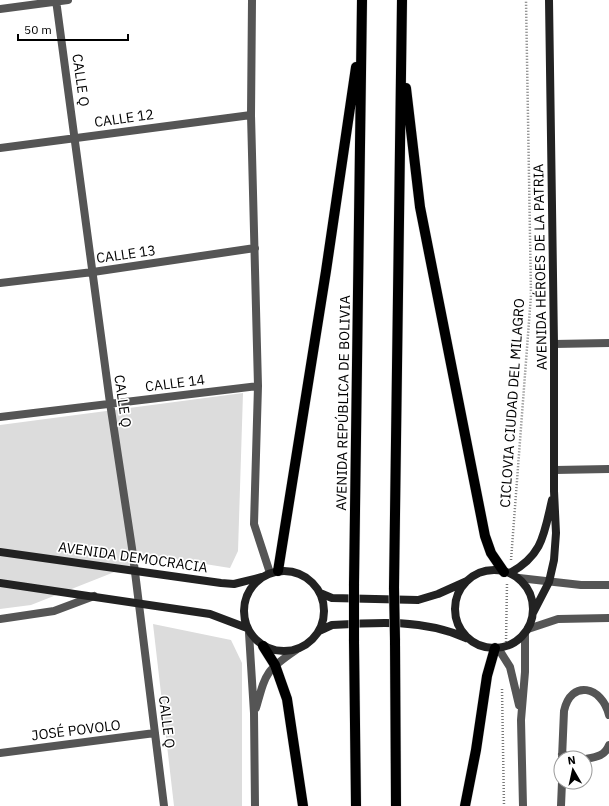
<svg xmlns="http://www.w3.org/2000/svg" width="609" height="806" font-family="'IBM Plex Sans',sans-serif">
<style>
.green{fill:#dcdcdc}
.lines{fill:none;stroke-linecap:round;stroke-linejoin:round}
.primary-casing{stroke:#dbdbdb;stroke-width:11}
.path{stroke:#777;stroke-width:2.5;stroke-dasharray:1 2;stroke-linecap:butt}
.minor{stroke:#555;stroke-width:8}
.tertiary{stroke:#555;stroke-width:8}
.secondary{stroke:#222;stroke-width:8}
.primary{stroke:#000;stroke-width:10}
.primary-bridge-casing{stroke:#dbdbdb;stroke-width:11;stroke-linecap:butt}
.primary-bridge{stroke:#000;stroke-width:10}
.labels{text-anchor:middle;stroke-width:3.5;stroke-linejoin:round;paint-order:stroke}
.street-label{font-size:14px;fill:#000;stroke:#fff}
</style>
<rect width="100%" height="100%" fill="#fff"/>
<path class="green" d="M 243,393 L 238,551 L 230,568 L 155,556 L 31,605 L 0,609 L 0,425 Z
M 153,624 L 231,640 L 242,663 L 242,806 L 174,806 Z"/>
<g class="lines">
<defs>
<path id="primary" d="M 406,88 L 420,207 L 485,536 L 491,553 L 504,572
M 278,571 L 326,271 L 356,67
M 354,584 L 362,0
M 394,588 L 402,0
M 395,640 L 396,806
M 354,641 L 356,806
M 263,646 L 275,665 L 287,699 L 303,806
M 465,806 L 476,750 L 487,676 L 495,648"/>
</defs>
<use href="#primary" class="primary-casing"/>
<path class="path" d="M 511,560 L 531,295 L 526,0
M 506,642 L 507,583
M 502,689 L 504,806"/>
<path class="minor" d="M 56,0 L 110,403 L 132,548 L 164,806
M 252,0 L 251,115 L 258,386 L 254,524 L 270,573
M 0,9 L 68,0
M 0,148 L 251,115
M 0,283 L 93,272 L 255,248
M 554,344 L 609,343
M 0,417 L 258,386
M 555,470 L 609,469
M 0,619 L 54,611 L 94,596
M 0,753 L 155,733
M 562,754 L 572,758
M 562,758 L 564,711 C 571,679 602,686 609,715
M 585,759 C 596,757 605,756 609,745
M 561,806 L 562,782"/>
<path class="tertiary" d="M 519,578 L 581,585 L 609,585
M 528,629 L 558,619 L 609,618
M 249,633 L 254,713 L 255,806
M 498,648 L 510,667 L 519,705
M 256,708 C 266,673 265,671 296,650
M 523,806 L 521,720 L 525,672 L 525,634"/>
<path class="secondary" d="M 0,552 L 221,583 L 234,584 L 262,577
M455 609a39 39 0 1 1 78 0a39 39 0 1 1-78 0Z
M244 611a40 40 0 1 1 80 0a40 40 0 1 1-80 0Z
M 510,573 C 543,555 544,534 552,500
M 0,583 L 210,614 L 247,628
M 320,593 L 332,598 L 418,600 L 438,594 L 467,581
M 533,613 L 549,582 L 554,560 L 556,533 L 554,491 L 554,344 L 549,0
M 319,631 L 332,625 C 377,622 424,619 466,638"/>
<use href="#primary" class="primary"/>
<defs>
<path id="primary-bridge" d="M 394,588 L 395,640
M 354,641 L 354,584"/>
</defs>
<use href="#primary-bridge" class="primary-bridge-casing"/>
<use href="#primary-bridge" class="primary-bridge"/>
</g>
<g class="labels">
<g class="street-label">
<text transform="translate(81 80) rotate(82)" y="5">CALLE Q</text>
<text transform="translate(124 118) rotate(-8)" y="5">CALLE 12</text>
<text transform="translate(126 254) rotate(-8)" y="5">CALLE 13</text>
<text transform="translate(540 267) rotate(-91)" y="5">AVENIDA HÉROES DE LA PATRIA</text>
<text transform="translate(175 383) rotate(-7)" y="5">CALLE 14</text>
<text transform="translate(123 401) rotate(82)" y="5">CALLE Q</text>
<text transform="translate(343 403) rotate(-89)" y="5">AVENIDA REPÚBLICA DE BOLIVIA</text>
<text transform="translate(512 403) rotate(-86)" y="5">CICLOVIA CIUDAD DEL MILAGRO</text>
<text transform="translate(133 557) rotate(8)" y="5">AVENIDA DEMOCRACIA</text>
<text transform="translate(167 722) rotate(83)" y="5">CALLE Q</text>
<text transform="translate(76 730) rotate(-7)" y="5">JOSÉ POVOLO</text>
</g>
</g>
<g transform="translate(573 770) rotate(351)"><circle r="19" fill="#ffffff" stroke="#999999"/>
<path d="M0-3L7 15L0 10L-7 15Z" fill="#000000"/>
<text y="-6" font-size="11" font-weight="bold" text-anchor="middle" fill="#000000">N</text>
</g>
<path d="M18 34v6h110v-6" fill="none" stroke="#000000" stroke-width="2"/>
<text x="24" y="34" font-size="12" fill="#000000" stroke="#ffffff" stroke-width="3" paint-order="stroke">50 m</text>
</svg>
